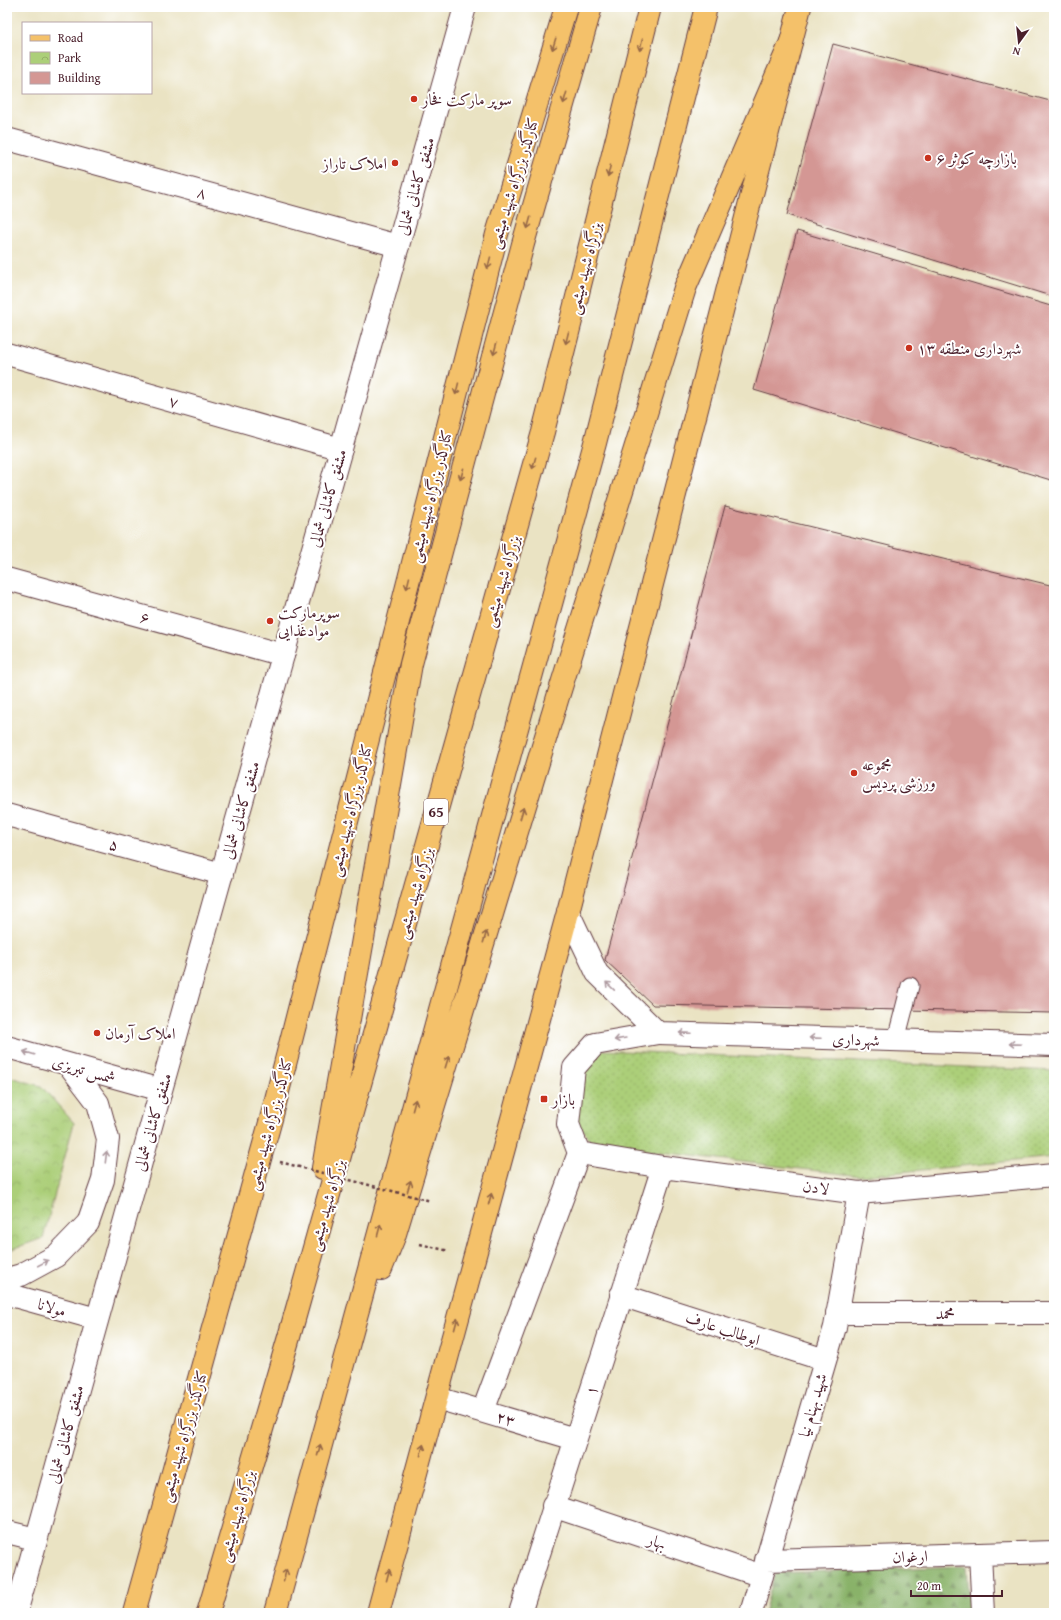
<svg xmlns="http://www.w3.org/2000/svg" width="1061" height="1620" font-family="'Gentium Book Plus',Amiri,serif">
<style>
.grass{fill:url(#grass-dots);stroke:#7b7752}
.forest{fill:url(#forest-firs);stroke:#6a684a}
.park{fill:url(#park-crowns);stroke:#7b7752}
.building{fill:#d49794}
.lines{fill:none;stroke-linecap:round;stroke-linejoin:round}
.service-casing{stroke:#623c42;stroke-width:19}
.minor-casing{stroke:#623c42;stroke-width:24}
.tertiary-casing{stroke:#623c42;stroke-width:24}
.primary-casing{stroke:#623c42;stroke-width:24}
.trunk-casing{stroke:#623c42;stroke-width:24}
.path{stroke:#623c42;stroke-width:2.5;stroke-dasharray:3 3;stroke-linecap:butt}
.service{stroke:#fff;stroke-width:17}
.minor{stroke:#fff;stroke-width:22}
.tertiary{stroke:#fff;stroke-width:22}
.primary{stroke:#f4c16a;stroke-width:22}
.trunk{stroke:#f4c16a;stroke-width:22}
.path-bridge{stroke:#623c42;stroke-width:2.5;stroke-dasharray:3 3;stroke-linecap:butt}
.oneway{stroke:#966847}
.oneway2{stroke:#ae9aa0}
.poi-dot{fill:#c8321e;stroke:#fff;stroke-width:1.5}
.labels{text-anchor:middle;stroke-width:4;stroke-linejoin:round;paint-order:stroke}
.shield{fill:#fff;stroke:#80626b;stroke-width:1}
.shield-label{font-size:15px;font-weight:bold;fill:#4a1f2b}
.poi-label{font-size:16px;fill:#4a1f2b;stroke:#fff;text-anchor:start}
.street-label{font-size:16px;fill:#4a1f2b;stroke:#fff}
</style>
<defs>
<pattern id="grass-dots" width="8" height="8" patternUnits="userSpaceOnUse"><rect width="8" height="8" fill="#accf79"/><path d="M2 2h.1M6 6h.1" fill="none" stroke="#96b169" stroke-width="1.8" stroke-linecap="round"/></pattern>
<pattern id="forest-firs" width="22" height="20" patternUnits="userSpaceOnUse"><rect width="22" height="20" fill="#89b269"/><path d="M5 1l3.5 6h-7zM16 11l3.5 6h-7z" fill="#729057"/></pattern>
<pattern id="park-crowns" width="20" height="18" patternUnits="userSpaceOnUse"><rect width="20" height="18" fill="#accf79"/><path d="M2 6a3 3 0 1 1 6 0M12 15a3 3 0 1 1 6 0" fill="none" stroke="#96b169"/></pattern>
</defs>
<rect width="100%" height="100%" fill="#fff"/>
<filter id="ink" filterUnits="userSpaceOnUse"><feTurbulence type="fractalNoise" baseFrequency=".025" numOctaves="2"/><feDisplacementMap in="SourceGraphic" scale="8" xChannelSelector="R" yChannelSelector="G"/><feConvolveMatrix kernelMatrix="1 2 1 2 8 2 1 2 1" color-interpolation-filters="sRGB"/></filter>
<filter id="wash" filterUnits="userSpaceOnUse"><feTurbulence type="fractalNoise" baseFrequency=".012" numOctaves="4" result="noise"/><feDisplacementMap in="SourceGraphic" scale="16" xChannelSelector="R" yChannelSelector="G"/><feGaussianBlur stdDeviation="0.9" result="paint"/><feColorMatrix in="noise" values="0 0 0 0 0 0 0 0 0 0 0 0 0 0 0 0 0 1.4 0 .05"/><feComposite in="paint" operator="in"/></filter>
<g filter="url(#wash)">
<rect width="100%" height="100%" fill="#eae3c3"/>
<path class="grass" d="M 600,1050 L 1054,1071 L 1054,1157 L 860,1176 L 593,1144 L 577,1122 L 578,1073 Z"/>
<path class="forest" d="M 967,1566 L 970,1613 L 764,1613 L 775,1573 Z"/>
<path class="park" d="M 7,1076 L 41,1086 L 74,1123 L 43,1238 L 7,1251 Z"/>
<g id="blocks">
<path class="building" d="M 833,44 L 1054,102 L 1054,297 L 787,215 Z
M 797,231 L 1054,307 L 1054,481 L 754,390 Z
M 725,506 L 1054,586 L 1054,1013 L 653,1005 L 605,960 Z"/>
</g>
</g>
<g filter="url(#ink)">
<use href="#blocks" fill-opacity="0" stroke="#623c42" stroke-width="1"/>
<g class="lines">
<defs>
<path id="service" d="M 896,1040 L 910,986"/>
<path id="minor" d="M 7,139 L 398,246
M 7,354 L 341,449
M 7,579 L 283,655
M 7,815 L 222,874
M 579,1153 L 663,1167 L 859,1193 L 1054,1175
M 621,1295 L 825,1360
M 837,1313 L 1052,1313
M 437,1398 L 575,1439
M 483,1411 L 579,1153 L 568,1124 L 574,1068 L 595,1044 L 658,1033
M 553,1506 L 762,1576
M 7,1532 L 36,1539
M 980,1554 L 983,1613
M 766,1560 L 1054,1552
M 520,1613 L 663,1167
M 751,1613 L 835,1327 L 859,1193"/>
<path id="tertiary" d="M 568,912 L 597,973 L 658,1033 L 1054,1045
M 7,1047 L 161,1090
M 7,1279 L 21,1275 L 56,1256 L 88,1223 L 103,1180 L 108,1139 L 98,1103 L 69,1065
M 7,1294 L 97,1319
M 16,1613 L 161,1090 L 465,7"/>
<path id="primary" d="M 134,1613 L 271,1119 L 497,234 L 566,7
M 378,1613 L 568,912 L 800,7"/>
<path id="trunk" d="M 323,1168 L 411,664 L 523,244 L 591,7
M 381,1269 L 394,1237 L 557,700 L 685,288 L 791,42
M 208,1613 L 289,1337 L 543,432 L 650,7
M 275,1613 L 595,443 L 706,7"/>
</defs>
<use href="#service" class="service-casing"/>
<use href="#minor" class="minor-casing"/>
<use href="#tertiary" class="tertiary-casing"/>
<use href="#primary" class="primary-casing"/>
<use href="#trunk" class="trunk-casing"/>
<path class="path" d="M 420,1244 L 449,1251"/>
<use href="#service" class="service"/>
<use href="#minor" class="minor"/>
<use href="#tertiary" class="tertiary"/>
<use href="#primary" class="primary"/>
<use href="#trunk" class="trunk"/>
<path class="path-bridge" d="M 280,1162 L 431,1201"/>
</g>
<defs><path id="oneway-shaft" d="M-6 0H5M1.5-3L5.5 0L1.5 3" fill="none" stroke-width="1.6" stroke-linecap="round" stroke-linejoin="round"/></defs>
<g class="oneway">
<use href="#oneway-shaft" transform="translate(554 44) rotate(107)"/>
<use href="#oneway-shaft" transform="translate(641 45) rotate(104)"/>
<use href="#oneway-shaft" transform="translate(565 98) rotate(106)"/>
<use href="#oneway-shaft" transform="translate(609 171) rotate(104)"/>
<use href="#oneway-shaft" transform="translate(529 223) rotate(106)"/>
<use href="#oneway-shaft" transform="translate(489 263) rotate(104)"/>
<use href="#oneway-shaft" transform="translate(567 338) rotate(104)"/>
<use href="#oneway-shaft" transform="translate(495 349) rotate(105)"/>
<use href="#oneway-shaft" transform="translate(457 389) rotate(104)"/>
<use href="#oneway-shaft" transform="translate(534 463) rotate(106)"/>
<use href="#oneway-shaft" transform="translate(462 474) rotate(105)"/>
<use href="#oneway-shaft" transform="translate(408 583) rotate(104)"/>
<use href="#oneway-shaft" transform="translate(522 813) rotate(-73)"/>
<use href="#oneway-shaft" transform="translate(485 937) rotate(-73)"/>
<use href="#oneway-shaft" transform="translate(447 1062) rotate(-73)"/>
<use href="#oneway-shaft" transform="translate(414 1105) rotate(-75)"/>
<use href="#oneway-shaft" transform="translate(409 1186) rotate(-73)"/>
<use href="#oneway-shaft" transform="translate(490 1199) rotate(-75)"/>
<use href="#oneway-shaft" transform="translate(379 1230) rotate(-75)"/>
<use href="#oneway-shaft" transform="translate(456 1324) rotate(-75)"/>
<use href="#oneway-shaft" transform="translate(319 1450) rotate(-75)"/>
<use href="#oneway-shaft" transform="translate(422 1450) rotate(-75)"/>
<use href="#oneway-shaft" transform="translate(285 1575) rotate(-75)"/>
<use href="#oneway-shaft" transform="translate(388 1575) rotate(-75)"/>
</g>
<g class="oneway2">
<use href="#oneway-shaft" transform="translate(610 986) rotate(-136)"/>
<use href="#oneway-shaft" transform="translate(685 1033) rotate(-178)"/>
<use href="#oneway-shaft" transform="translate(815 1038) rotate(-178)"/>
<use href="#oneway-shaft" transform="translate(620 1039) rotate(170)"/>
<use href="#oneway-shaft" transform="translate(1015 1044) rotate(-178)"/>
<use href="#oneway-shaft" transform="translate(29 1053) rotate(-164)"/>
<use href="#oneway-shaft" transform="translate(106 1157) rotate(-83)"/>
<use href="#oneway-shaft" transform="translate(43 1263) rotate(-28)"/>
</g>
</g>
<g class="poi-dot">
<circle cx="414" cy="99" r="4"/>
<circle cx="928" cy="158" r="4"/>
<circle cx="395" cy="163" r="4"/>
<circle cx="909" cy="348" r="4"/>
<circle cx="270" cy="621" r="4"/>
<circle cx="854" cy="773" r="4"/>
<circle cx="97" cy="1033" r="4"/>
<rect x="540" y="1095" width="8" height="8" rx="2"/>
</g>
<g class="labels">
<rect class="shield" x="424" y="799" width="24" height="26" rx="3"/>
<g class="shield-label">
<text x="436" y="817">65</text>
</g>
<g class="poi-label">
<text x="422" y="105">سوپر مارکت فخار</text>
<text x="936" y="164">بازارچه کوثر ۶</text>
<text x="387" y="169" text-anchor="end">املاک تاراز</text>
<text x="917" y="354">شهرداری منطقه ۱۳</text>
<text x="278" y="618">سوپرمارکت<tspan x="278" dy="18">موادغذایی</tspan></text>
<text x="862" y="770">مجموعه<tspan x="862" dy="18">ورزشی پردیس</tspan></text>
<text x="105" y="1039">املاک آرمان</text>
<text x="552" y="1105">بازار</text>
</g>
<g class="street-label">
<text transform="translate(513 183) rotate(-73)" y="6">کنارگذر بزرگراه شهید میثمی</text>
<text transform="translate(415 186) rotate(-74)" y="6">مشفق کاشانی شمالی</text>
<text transform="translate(202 192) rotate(15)" y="6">۸</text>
<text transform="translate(584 268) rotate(-76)" y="6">بزرگراه شهید میثمی</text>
<text transform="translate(174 401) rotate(16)" y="6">۷</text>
<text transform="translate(430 496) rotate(-76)" y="6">کنارگذر بزرگراه شهید میثمی</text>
<text transform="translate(327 498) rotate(-74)" y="6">مشفق کاشانی شمالی</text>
<text transform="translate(501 581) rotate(-74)" y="6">بزرگراه شهید میثمی</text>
<text transform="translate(145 617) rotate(15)" y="6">۶</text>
<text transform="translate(240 810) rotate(-74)" y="6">مشفق کاشانی شمالی</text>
<text transform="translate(350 810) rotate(-76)" y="6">کنارگذر بزرگراه شهید میثمی</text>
<text transform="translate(114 844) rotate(15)" y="6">۵</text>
<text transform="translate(414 893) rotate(-74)" y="6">بزرگراه شهید میثمی</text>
<text transform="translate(856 1039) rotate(2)" y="6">شهرداری</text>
<text transform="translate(84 1069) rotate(16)" y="6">شمس تبریزی</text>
<text transform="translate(152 1122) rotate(-74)" y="6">مشفق کاشانی شمالی</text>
<text transform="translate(269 1124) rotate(-75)" y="6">کنارگذر بزرگراه شهید میثمی</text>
<text transform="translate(816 1187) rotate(8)" y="6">لادن</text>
<text transform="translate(326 1205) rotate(-74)" y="6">بزرگراه شهید میثمی</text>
<text transform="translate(52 1307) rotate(16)" y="6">مولانا</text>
<text x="945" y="1319">محمد</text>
<text transform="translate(723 1328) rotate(18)" y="6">ابوطالب عارف</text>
<text transform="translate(591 1390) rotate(-72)" y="6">۱</text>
<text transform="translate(812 1405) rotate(-74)" y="6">شهید بهنام نیا</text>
<text transform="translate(506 1418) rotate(17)" y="6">۲۳</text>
<text transform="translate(65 1434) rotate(-75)" y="6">مشفق کاشانی شمالی</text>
<text transform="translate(183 1436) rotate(-74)" y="6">کنارگذر بزرگراه شهید میثمی</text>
<text transform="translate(236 1516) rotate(-74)" y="6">بزرگراه شهید میثمی</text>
<text transform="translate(657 1541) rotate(19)" y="6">بهار</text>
<text transform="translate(910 1556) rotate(-2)" y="6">ارغوان</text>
</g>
</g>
<rect width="1061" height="1620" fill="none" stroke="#fff" stroke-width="24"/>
<rect x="22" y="22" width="130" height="72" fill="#ffffff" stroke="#b7a5aa"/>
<rect x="30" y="35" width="20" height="6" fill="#f4c16a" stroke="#b7a5aa"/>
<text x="58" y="42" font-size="12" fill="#4a1f2b">Road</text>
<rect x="30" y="52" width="20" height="12" fill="url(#park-crowns)" stroke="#b7a5aa"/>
<text x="58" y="62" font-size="12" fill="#4a1f2b">Park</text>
<rect x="30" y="72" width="20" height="12" fill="#d49794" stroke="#b7a5aa"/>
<text x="58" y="82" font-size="12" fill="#4a1f2b">Building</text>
<g transform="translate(1019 42) rotate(195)" stroke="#ffffff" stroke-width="3" paint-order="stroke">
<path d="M0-3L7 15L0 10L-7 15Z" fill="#4a1f2b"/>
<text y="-6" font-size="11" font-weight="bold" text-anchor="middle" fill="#4a1f2b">N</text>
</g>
<path d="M911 1590v6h91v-6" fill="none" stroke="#4a1f2b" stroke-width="2"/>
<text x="917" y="1590" font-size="12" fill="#4a1f2b" stroke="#ffffff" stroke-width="3" paint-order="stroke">20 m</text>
</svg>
